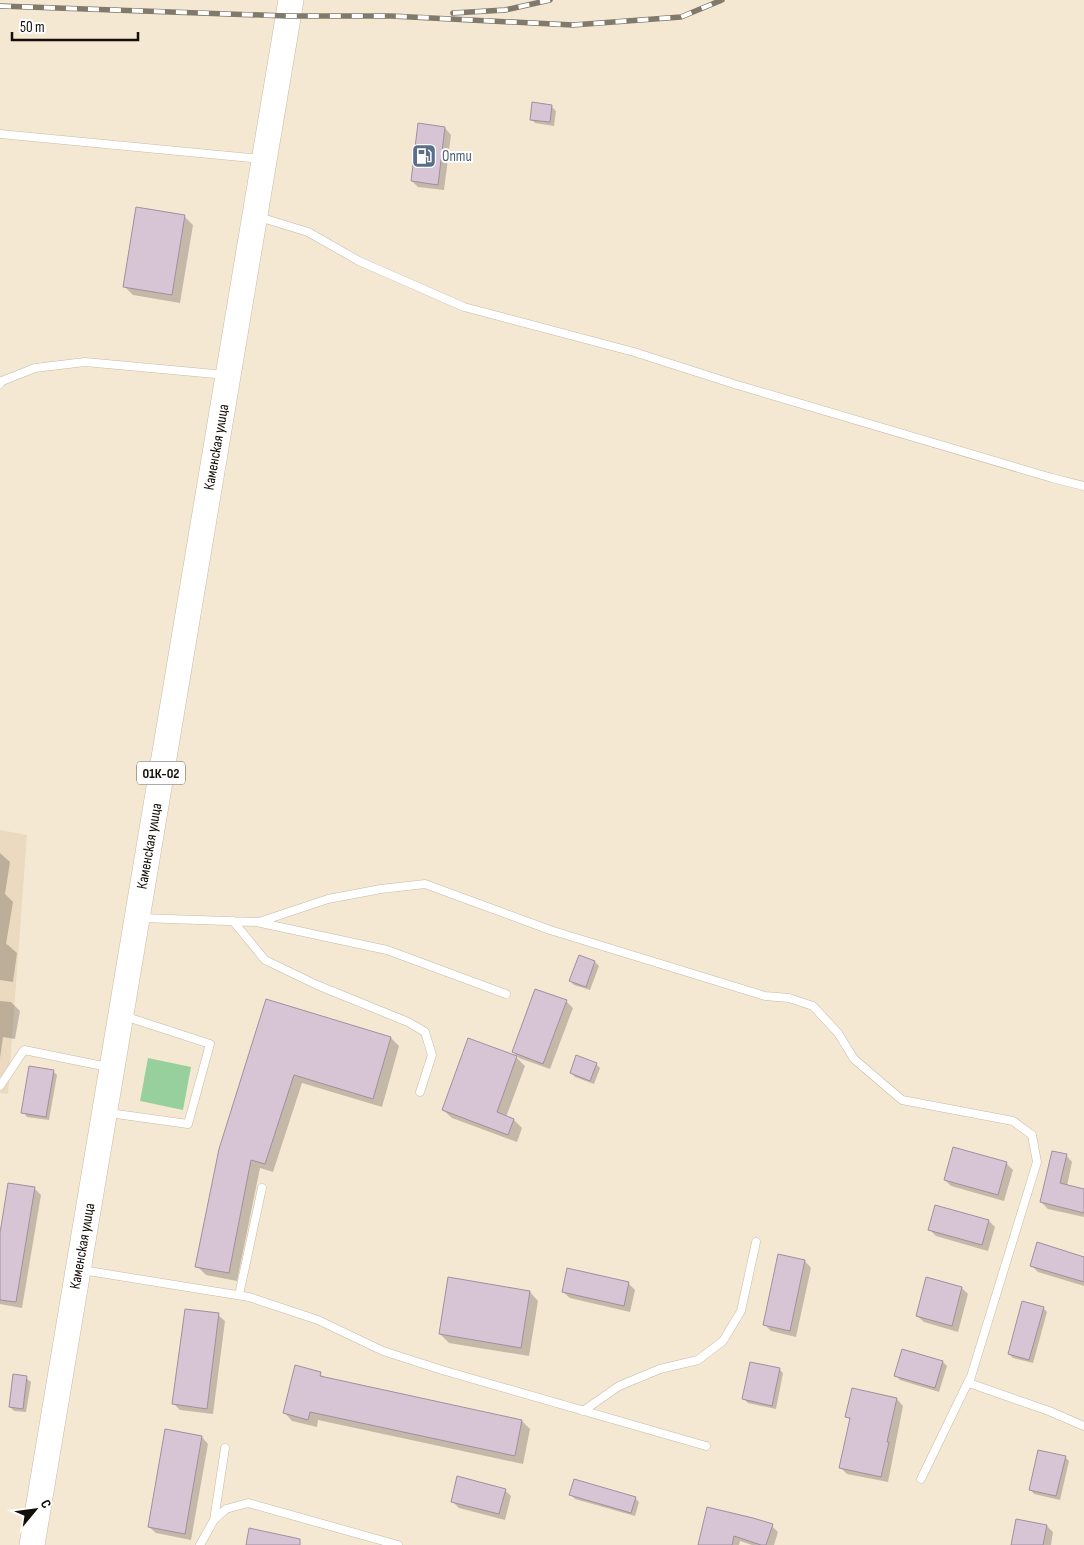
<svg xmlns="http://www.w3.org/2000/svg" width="1084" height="1545" font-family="'Sofia Sans Condensed',sans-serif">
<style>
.built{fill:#ebdabf}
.green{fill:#97d09d}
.shadow{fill:#0003}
.building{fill:#d7c4d5;stroke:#a08f9f}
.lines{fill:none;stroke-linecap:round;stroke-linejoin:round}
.service-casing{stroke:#c6baa6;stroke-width:9}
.primary-casing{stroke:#c6baa6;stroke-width:26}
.service{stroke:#fff;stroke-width:8}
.primary{stroke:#fff;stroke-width:25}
.rail-casing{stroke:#81796b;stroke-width:5.5}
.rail{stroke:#fff;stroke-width:4;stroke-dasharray:11;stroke-linecap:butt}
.labels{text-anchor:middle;stroke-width:4;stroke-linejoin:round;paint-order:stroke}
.shield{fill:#fff;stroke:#5a5752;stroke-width:1}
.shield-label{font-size:14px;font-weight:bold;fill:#130f08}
.service-label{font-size:15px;fill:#4e5e75;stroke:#fff;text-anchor:start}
.street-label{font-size:15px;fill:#130f08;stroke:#fff}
</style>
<rect width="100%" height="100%" fill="#f5e8d3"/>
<path class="built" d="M 0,830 L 27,835 L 8,1094 L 0,1093 Z"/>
<path class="green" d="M 148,1058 L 191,1067 L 183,1110 L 140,1101 Z"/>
<path class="shadow" d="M 552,107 L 556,111 L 554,126 L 535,123 L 531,119 Z
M 445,128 L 451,135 L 444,190 L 418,187 L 412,181 Z
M 184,216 L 193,225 L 180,303 L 133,295 L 124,286 Z
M 0,853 L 10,862 L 5,894 L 13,902 L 6,944 L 8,945 L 17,953 L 13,982 L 0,980 Z
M 595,962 L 599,966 L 590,990 L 574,985 L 570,981 Z
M 0,1001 L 11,1002 L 20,1011 L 15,1039 L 3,1037 L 0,1058 Z
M 267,1001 L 391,1038 L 399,1046 L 382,1107 L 302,1083 L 273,1172 L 260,1168 L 237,1281 L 206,1275 L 197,1266 Z
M 566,1001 L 573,1008 L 550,1069 L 519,1058 L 513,1052 Z
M 516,1057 L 525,1066 L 506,1117 L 514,1120 L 522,1128 L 517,1142 L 452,1118 L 443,1110 Z
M 596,1064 L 600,1068 L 594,1084 L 575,1077 L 571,1073 Z
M 53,1071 L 57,1075 L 49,1120 L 27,1117 L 23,1112 Z
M 1066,1155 L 1072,1162 L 1067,1186 L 1084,1190 L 1084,1217 L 1048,1209 L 1041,1202 Z
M 1006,1163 L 1013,1170 L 1004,1201 L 951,1186 L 945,1180 Z
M 34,1188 L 41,1195 L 22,1308 L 0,1304 L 0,1241 Z
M 989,1221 L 995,1227 L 988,1251 L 936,1236 L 930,1230 Z
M 1084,1258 L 1084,1286 L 1038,1272 L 1031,1265 Z
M 805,1261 L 811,1268 L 796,1337 L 771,1331 L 765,1325 Z
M 628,1283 L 635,1290 L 630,1312 L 570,1298 L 563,1292 Z
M 962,1288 L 968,1294 L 958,1332 L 924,1322 L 917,1316 Z
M 530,1292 L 538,1301 L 529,1356 L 449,1343 L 440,1334 Z
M 1043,1308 L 1047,1312 L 1033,1363 L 1013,1358 L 1009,1354 Z
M 218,1315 L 225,1321 L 213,1414 L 180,1410 L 174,1404 Z
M 903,1350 L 943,1362 L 947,1366 L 939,1392 L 900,1380 L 896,1376 Z
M 779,1369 L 783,1373 L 776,1409 L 748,1403 L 744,1399 Z
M 320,1374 L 326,1379 L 522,1421 L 530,1429 L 523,1464 L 318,1420 L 317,1427 L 292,1421 L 284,1412 Z
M 26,1378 L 31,1382 L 26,1412 L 14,1411 L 10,1407 Z
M 897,1399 L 903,1406 L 888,1482 L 847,1474 L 840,1467 L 850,1420 L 847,1416 Z
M 202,1437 L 208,1444 L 191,1540 L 156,1533 L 149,1527 Z
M 1065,1457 L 1069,1461 L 1060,1500 L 1034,1494 L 1030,1489 Z
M 505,1490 L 511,1496 L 505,1520 L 459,1508 L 452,1501 Z
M 571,1495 L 635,1498 L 639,1502 L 635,1516 L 575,1499 Z
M 772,1526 L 778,1532 L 774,1545 L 752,1545 L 740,1541 L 739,1545 L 699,1545 Z
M 1047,1526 L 1053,1532 L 1051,1545 L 1012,1545 Z"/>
<path class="building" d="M 532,102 L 552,105 L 550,122 L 530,120 Z
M 418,123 L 445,127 L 438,185 L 411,181 Z
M 136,207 L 185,215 L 172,295 L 123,287 Z
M 579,955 L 595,961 L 586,987 L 569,981 Z
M 535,989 L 567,1000 L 543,1064 L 512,1052 Z
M 266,999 L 391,1037 L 373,1099 L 294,1075 L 265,1164 L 251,1160 L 229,1273 L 195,1267 L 219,1149 Z
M 468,1038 L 517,1056 L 497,1112 L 514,1119 L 508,1135 L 442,1110 Z
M 576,1055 L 597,1063 L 590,1081 L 570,1073 Z
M 29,1066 L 54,1070 L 46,1117 L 21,1113 Z
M 953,1147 L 1007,1162 L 998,1195 L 944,1180 Z
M 1052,1151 L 1067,1154 L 1060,1183 L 1084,1189 L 1084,1213 L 1040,1202 Z
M 8,1183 L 35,1187 L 16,1302 L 0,1300 L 0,1233 Z
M 935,1205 L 989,1220 L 982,1245 L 928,1230 Z
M 1037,1242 L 1084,1257 L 1084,1282 L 1030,1266 Z
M 778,1254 L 805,1260 L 790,1331 L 763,1325 Z
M 567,1268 L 629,1282 L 624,1306 L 562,1292 Z
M 448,1277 L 530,1291 L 521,1348 L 439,1334 Z
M 926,1277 L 962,1287 L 952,1326 L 916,1316 Z
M 1022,1301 L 1044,1307 L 1029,1360 L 1008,1354 Z
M 185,1309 L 219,1313 L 207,1409 L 172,1404 Z
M 902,1349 L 943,1361 L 935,1388 L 894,1376 Z
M 750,1362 L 780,1368 L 772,1406 L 742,1399 Z
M 295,1365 L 321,1372 L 320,1376 L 522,1420 L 515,1456 L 310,1412 L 308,1420 L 283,1413 Z
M 13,1374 L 27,1376 L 23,1409 L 9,1407 Z
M 852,1388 L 897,1398 L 887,1442 L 889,1442 L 881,1477 L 839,1468 L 850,1418 L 845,1417 Z
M 165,1429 L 202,1436 L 185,1534 L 148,1527 Z
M 1038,1450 L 1066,1456 L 1056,1496 L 1029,1490 Z
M 457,1476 L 506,1489 L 499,1514 L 451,1502 Z
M 574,1479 L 636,1497 L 631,1513 L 569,1495 Z
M 707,1507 L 753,1518 L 773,1524 L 766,1545 L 761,1545 L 734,1536 L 732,1545 L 698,1545 Z
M 1016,1519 L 1047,1525 L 1043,1545 L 1011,1545 Z
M 249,1528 L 300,1539 L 300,1545 L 246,1545 Z"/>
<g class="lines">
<defs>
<path id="service" d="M 0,134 L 262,159
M 259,217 L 308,232 L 359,261 L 464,307 L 634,352 L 734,384 L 1052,478 L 1084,486
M 0,384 L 2,381 L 35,368 L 85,362 L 226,375
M 140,918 L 259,922 L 328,899 L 381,889 L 425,884 L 550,930 L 765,996 L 789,998 L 813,1006 L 838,1033 L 854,1059 L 902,1100 L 1013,1121 L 1032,1135 L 1037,1162 L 969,1383 L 1049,1411 L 1084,1426
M 233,921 L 265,960 L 317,985 L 408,1022 L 425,1032 L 432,1055 L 420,1092
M 261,923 L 387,950 L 506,994
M 0,1086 L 24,1050 L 108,1067
M 109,1113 L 188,1124 L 210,1044 L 124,1016
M 82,1270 L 249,1297 L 318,1320 L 383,1351 L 442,1370 L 706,1446
M 239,1295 L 262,1188
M 583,1411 L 619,1386 L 660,1369 L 698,1360 L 723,1341 L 741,1311 L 756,1242
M 921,1479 L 969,1380
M 214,1520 L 225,1448
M 200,1545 L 214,1520 L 226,1509 L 248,1503 L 398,1545"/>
<path id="primary" d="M 32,1545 L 291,0"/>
</defs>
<use href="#service" class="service-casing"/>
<use href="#primary" class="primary-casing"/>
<use href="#service" class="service"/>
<use href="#primary" class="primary"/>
<defs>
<path id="rail" d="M 0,6 L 288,16 L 391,16 L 573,25 L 681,17 L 722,0
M 453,13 L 505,10 L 550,0"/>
</defs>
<use href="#rail" class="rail-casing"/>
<use href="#rail" class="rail"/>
</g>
<defs>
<symbol id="fuel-square" viewBox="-11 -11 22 22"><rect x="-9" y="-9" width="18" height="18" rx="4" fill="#5c6f8a" stroke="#fff"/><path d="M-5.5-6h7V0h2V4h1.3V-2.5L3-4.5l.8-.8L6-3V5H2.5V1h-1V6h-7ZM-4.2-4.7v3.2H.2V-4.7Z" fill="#fff"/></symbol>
</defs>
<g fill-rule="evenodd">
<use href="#fuel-square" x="410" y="142" width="28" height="28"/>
</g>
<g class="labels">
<rect class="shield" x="137" y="761.5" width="48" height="23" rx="4"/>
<g class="shield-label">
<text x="161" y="778">01К-02</text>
</g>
<g class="service-label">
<text x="442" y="161">Опти</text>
</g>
<g class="street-label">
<text transform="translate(216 447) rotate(-80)" y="5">Каменская улица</text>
<text transform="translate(149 846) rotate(-80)" y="5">Каменская улица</text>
<text transform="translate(82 1246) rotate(-80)" y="5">Каменская улица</text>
</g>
</g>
<g transform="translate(35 1510) rotate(61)" stroke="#ffffff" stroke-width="4" paint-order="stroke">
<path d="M0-4L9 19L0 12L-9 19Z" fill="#130f08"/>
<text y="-8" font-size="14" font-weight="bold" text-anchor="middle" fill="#130f08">С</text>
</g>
<path d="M12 32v8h126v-8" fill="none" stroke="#130f08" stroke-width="2.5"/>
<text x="20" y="32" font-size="15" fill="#130f08" stroke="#ffffff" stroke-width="4" paint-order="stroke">50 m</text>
</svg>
